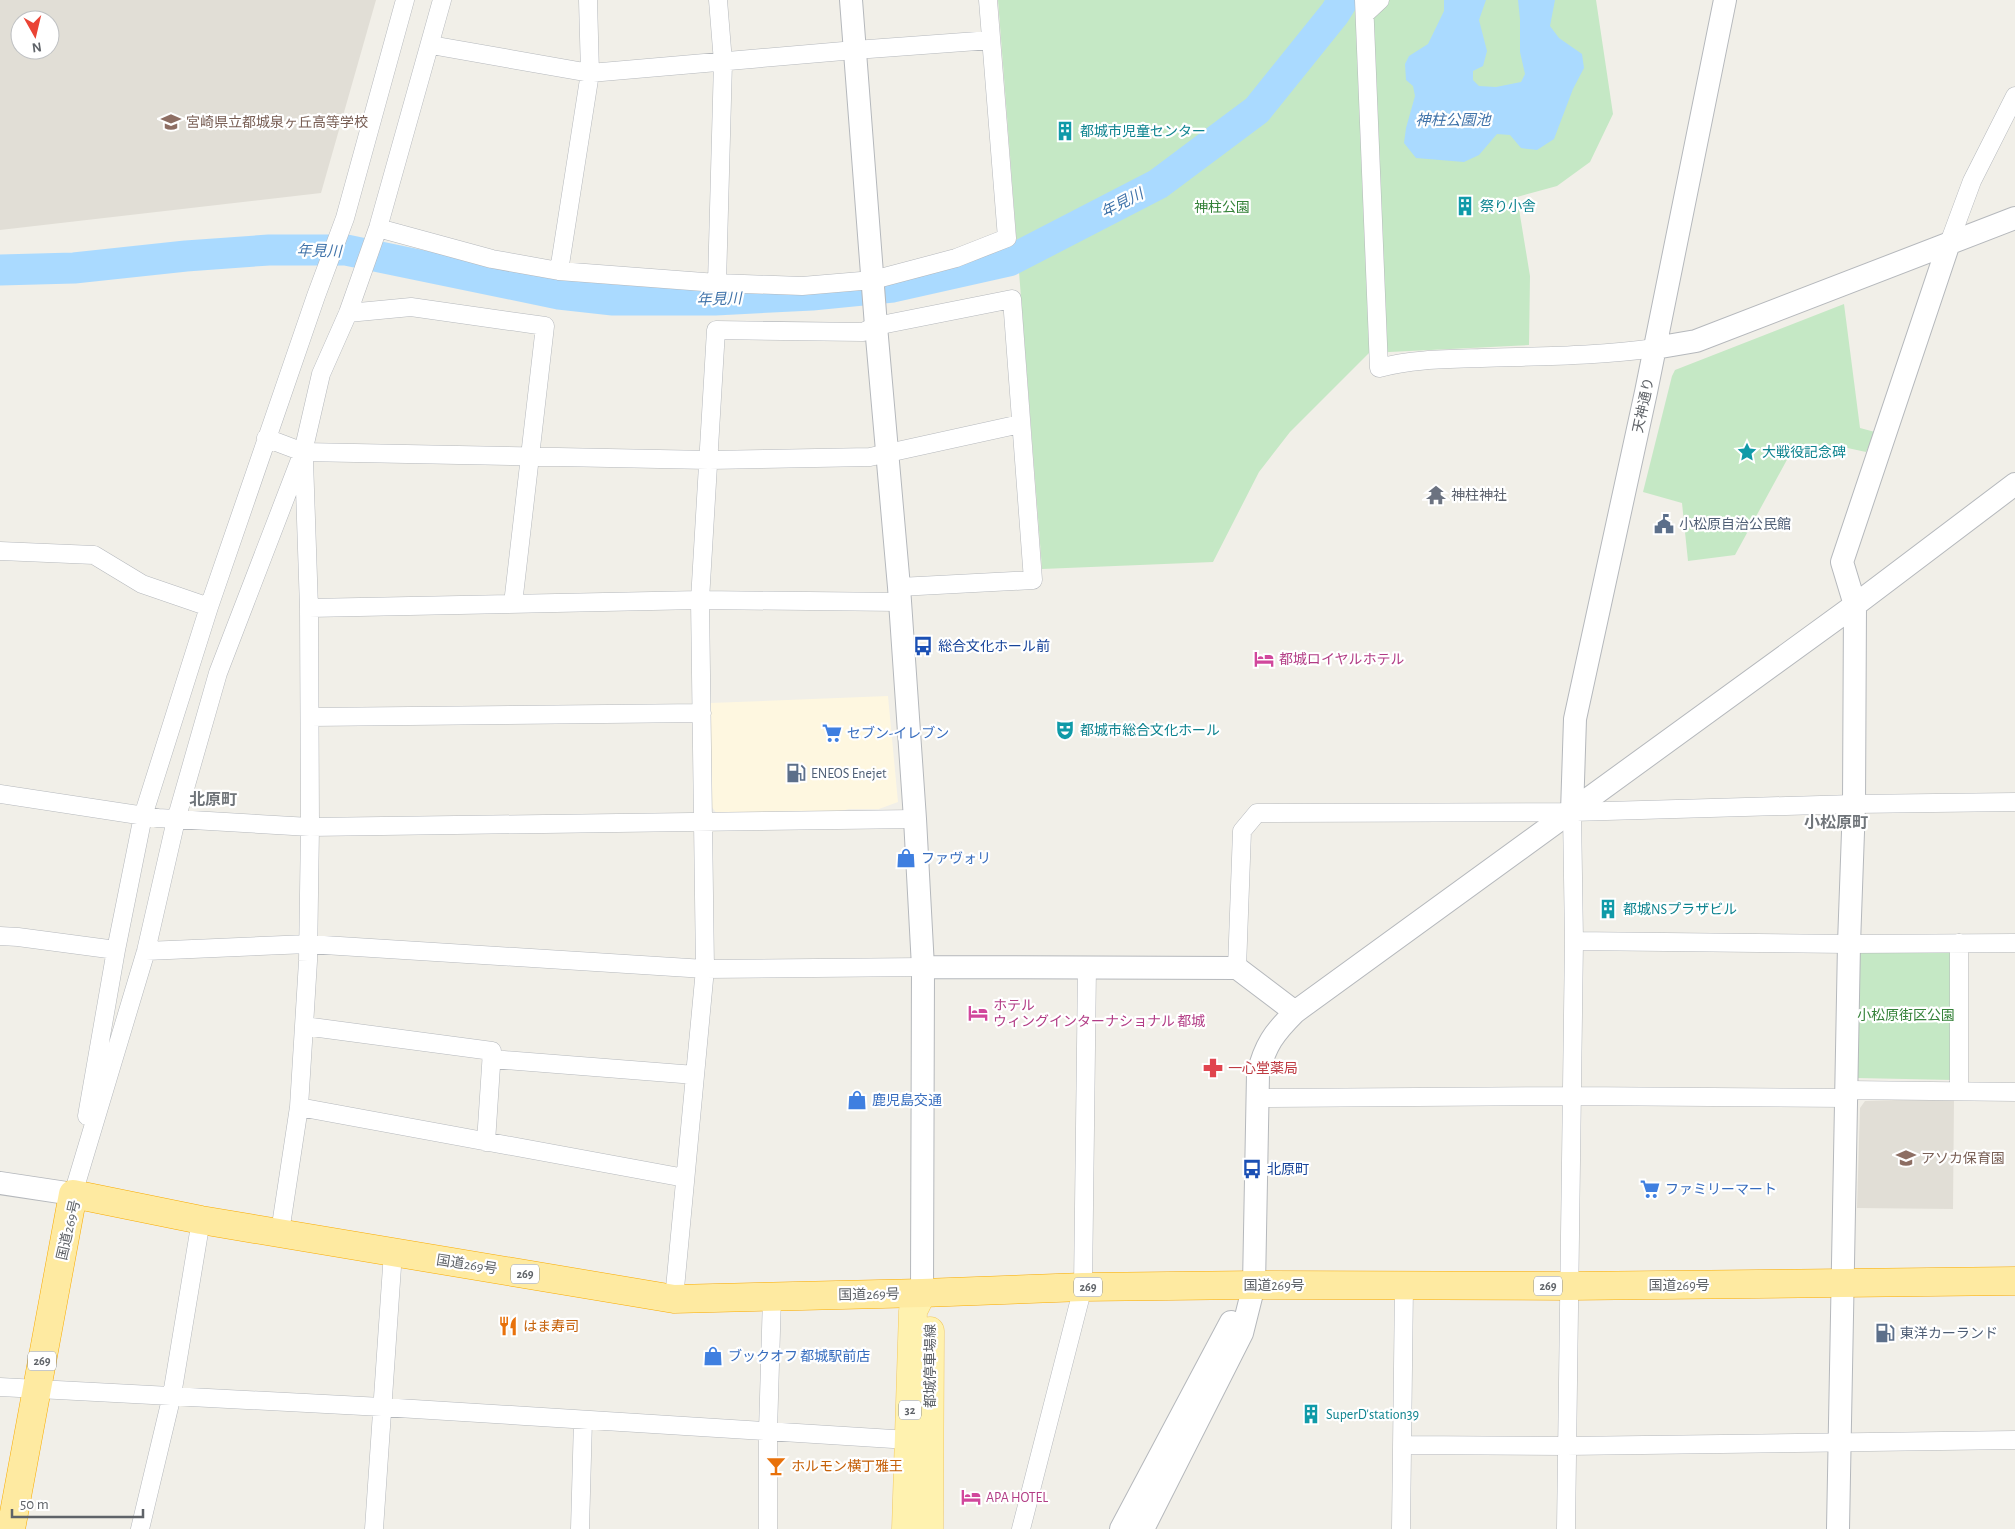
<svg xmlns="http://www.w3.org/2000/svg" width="2015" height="1529" font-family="'Alegreya Sans','Noto Sans JP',sans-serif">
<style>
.commercial{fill:#fef7e0}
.education{fill:#e1ded6;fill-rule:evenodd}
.green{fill:#c5e8c5}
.water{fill:#aadaff}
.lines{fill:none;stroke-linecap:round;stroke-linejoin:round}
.river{stroke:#aadaff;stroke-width:31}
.minor-casing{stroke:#b5b8bc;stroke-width:19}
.tertiary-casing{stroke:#b5b8bc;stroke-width:24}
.primary-casing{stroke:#f2c960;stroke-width:29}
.trunk-casing{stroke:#f9ab00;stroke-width:29}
.minor{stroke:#fff;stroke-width:18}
.tertiary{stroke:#fff;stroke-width:22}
.primary{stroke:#fff2af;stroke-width:28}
.trunk{stroke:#feeaa1;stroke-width:28}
.labels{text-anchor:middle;stroke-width:4.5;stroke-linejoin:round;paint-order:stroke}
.shield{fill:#fff;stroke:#8f9295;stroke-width:1}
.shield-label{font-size:12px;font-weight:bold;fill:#5f6368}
.education-label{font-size:14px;fill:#785e54;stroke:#fff;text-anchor:start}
.culture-label{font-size:14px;fill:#0d838f;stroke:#fff;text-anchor:start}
.park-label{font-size:14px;fill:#348238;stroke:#fff}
.street-label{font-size:14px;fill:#5f6368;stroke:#fff}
.worship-label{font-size:14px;fill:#5b616d;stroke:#fff;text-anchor:start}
.service-label{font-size:14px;fill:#4e5e75;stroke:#fff;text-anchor:start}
.transit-label{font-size:14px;fill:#164399;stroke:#fff;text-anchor:start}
.hotel-label{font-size:14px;fill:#b23c85;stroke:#fff;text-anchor:start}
.shop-label{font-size:14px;fill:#366cbe;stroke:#fff;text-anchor:start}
.health-label{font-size:14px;fill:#be3a42;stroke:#fff;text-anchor:start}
.food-label{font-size:14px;fill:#c56008;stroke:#fff;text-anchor:start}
.water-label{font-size:15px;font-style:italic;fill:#4174aa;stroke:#fff}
.quarter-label{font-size:16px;font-weight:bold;fill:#70757a;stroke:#fff}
</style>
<rect width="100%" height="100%" fill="#f1efe8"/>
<path class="commercial" d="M 888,696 L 898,802 L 879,809 L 849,809 L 833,813 L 718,815 L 711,806 L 710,703 Z"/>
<path class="education" d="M 0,0 L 376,0 L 321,193 L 0,230 ZM 20,20 L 50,20 L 50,50 L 20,50 Z
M 1954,1098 L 1953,1209 L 1857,1208 L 1860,1108 L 1865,1101 Z"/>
<path class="green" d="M 998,0 L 1596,0 L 1613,114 L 1590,162 L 1557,186 L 1517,197 L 1530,276 L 1529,345 L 1369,353 L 1290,432 L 1259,472 L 1213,562 L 1042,569 Z
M 1844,304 L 1860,428 L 1875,432 L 1866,452 L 1843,447 L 1789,456 L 1735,555 L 1688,561 L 1682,503 L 1643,492 L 1672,376 L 1675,370 Z
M 1859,950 L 1956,951 L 1954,1080 L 1857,1078 Z"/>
<path class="water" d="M 1444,0 L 1486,0 L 1479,20 L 1487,51 L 1483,66 L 1473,71 L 1473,80 L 1479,86 L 1496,87 L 1521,82 L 1525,74 L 1520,52 L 1520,19 L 1518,0 L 1555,0 L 1550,26 L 1559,38 L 1582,54 L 1584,68 L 1573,89 L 1554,139 L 1537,150 L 1521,148 L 1510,135 L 1497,134 L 1479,155 L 1464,162 L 1416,158 L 1404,143 L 1406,128 L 1415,96 L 1413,86 L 1406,80 L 1405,64 L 1409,56 L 1428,44 L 1444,11 Z"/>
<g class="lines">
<path class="river" d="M 0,270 L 74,268 L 186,256 L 269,250 L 346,250 L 559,294 L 613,300 L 715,300 L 812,295 L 893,287 L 1009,261 L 1158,184 L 1257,110 L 1335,13 L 1343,0"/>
<defs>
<path id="minor" d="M 1364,0 L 1379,368 C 1411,359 1448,359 1482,358 C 1540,356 1598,356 1655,348
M 1365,14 L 1380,0
M 431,45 L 590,73 L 855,50 L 991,40
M 378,228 L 492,259 L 559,271 L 717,283 L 802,286 L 873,280 L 956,258 L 1007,238 L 988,0
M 1949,243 L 1972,181 L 2015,96
M 559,271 L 590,73 L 588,0
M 717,283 L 723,62 L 718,0
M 348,313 L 411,307 L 545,326 L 513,604
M 266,438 L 303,452 L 709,460 L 870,457 L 1020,424
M 0,551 L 94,555 L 142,584 L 209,607
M 309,608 L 700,600 L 900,602
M 310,717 L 702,713
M 0,794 L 158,818 L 310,827 L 915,819
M 0,936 L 18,937 L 116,950
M 1574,941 L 1849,944 L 2015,943
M 146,951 L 308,944 L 705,969 L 923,967
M 1237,968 L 1242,831 L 1257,813 L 1572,812 L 1854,804 L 2015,802
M 304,1026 L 492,1051 L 486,1142
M 492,1059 L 695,1075
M 1848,1090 L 2015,1092
M 1959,1091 L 1959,943
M 1258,1098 L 1572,1096 L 1848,1098
M 299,1107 L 685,1178
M 87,1116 L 116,950 L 143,816 L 209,607 L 316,296 L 345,218 L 405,0
M 73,1194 L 146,951 L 176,820 L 218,673 L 303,452 L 321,374 L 348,313 L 378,228 L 442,0
M 280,1232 L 299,1107 L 308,961 L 310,827 L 309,608 L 304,460
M 674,1299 L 705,969 L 700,600 L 716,330 L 863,332 L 876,326 L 1012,299 L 1033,580 L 899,587
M 0,1387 L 382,1407 L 909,1440
M 1403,1445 L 1566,1446 L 2015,1440
M 140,1529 L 172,1395 L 201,1220
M 374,1529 L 393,1252
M 580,1529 L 583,1420
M 768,1529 L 768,1431 L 772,1297
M 1021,1529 L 1083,1287 L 1087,967
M 1401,1529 L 1404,1286
M 1566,1529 L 1574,941 L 1572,812"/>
<path id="tertiary" d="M 851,0 L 876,326 L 899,587 L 915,819 L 923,967 L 922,1293
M 1655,348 L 1696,341 L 2015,218
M 1572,812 L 1575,719 L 1646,392 L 1725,0
M 923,967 L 1237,968 L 1295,1012
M 0,1183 L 73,1194
M 1121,1529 L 1231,1322
M 1143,1529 L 1242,1333 L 1254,1285 L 1258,1074 C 1265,1045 1274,1033 1295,1012 L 1855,605 L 2015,484
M 1838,1529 L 1849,944 L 1854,804 L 1855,605 L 1842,562 L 1949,243"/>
<path id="primary" d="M 906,1529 L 913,1311 L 922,1293
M 929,1529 L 930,1331"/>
<path id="trunk" d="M 11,1529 L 73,1194 L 201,1220 L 674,1299 L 922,1293 L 1083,1287 L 1254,1285 L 1569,1286 L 2015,1281"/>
</defs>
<use href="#minor" class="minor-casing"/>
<use href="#tertiary" class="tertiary-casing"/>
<use href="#primary" class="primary-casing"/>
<use href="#trunk" class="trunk-casing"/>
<use href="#minor" class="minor"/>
<use href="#tertiary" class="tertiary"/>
<use href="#primary" class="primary"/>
<use href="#trunk" class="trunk"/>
</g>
<defs>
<symbol id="school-bare" viewBox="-9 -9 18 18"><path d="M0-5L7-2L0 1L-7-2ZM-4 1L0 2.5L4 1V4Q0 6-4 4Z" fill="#8d6e63" stroke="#fff" stroke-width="2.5" paint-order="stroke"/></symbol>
<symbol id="building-bare" viewBox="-9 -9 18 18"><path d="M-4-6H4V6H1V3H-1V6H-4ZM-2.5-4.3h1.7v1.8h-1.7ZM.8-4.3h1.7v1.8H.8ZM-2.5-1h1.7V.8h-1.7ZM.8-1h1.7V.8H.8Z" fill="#0f9aa8" stroke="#fff" stroke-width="2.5" paint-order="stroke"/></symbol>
<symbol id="sight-bare" viewBox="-9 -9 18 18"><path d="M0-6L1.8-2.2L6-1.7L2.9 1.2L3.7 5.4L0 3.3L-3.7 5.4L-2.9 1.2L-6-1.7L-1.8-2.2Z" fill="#0f9aa8" stroke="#fff" stroke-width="2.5" paint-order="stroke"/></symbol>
<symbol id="temple-bare" viewBox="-9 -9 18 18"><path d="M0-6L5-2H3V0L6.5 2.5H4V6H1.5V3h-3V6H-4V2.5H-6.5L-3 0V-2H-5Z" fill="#6b7280" stroke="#fff" stroke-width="2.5" paint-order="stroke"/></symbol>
<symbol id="civic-bare" viewBox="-9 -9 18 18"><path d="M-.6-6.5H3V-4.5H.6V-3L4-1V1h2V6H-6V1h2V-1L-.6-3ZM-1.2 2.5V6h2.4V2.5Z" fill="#5c6f8a" stroke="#fff" stroke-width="2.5" paint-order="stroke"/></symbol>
<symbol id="bus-bare" viewBox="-9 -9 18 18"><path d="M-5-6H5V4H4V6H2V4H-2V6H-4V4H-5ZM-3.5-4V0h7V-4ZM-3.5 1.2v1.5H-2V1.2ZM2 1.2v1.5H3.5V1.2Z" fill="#1a4fb4" stroke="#fff" stroke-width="2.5" paint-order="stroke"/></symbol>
<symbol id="hotel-bare" viewBox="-9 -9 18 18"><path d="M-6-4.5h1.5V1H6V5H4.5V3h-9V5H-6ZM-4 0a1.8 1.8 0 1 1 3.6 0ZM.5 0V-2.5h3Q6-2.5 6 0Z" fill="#d1479c" stroke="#fff" stroke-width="2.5" paint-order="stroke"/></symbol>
<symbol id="theatre-bare" viewBox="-9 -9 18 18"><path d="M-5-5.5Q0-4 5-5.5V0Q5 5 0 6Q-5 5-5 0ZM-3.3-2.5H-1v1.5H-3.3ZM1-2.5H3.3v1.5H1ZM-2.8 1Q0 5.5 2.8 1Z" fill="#0f9aa8" stroke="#fff" stroke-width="2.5" paint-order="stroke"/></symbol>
<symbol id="supermarket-bare" viewBox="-9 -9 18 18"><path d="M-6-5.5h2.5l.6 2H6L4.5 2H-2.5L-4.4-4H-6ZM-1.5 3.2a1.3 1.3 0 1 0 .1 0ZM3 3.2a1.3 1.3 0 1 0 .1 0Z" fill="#3f7fe0" stroke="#fff" stroke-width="2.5" paint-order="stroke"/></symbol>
<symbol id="fuel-bare" viewBox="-9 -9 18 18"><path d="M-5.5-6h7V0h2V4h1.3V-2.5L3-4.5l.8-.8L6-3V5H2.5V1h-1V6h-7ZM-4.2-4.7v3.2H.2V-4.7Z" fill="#5c6f8a" stroke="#fff" stroke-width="2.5" paint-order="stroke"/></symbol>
<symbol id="shop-bare" viewBox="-9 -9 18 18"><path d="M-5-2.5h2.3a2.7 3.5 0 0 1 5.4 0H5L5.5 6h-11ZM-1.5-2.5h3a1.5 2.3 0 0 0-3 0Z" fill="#3f7fe0" stroke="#fff" stroke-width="2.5" paint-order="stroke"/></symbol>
<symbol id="pharmacy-bare" viewBox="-9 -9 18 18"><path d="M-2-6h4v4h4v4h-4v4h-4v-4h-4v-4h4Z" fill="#e0444e" stroke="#fff" stroke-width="2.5" paint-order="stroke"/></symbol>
<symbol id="restaurant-bare" viewBox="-9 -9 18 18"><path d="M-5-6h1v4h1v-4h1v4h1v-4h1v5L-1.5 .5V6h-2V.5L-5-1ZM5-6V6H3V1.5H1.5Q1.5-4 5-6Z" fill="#e8710a" stroke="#fff" stroke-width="2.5" paint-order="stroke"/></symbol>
<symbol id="bar-bare" viewBox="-9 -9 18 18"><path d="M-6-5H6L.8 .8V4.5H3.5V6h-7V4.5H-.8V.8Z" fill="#e8710a" stroke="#fff" stroke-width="2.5" paint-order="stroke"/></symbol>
</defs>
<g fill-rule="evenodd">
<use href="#school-bare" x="157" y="108" width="28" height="28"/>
<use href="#building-bare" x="1051" y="117" width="28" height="28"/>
<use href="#building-bare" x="1451" y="192" width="28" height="28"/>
<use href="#sight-bare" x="1733" y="438" width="28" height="28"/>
<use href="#temple-bare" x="1422" y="481" width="28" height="28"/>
<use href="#civic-bare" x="1650" y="510" width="28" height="28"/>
<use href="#bus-bare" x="909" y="632" width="28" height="28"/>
<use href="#hotel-bare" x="1250" y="645" width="28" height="28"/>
<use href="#theatre-bare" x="1051" y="716" width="28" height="28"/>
<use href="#supermarket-bare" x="818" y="719" width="28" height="28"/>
<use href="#fuel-bare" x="782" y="759" width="28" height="28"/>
<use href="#shop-bare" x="892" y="844" width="28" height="28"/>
<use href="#building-bare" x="1594" y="895" width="28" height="28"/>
<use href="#hotel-bare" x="964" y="999" width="28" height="28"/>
<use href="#pharmacy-bare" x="1199" y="1054" width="28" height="28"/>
<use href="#shop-bare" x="843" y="1086" width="28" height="28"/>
<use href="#school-bare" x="1892" y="1144" width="28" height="28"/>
<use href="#bus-bare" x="1238" y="1155" width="28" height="28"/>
<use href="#supermarket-bare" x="1636" y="1175" width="28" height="28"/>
<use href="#restaurant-bare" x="494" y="1312" width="28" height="28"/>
<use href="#fuel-bare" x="1871" y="1319" width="28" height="28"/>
<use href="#shop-bare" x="699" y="1342" width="28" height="28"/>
<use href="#building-bare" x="1297" y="1400" width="28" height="28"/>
<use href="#bar-bare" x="762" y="1452" width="28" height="28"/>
<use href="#hotel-bare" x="957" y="1483" width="28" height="28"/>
</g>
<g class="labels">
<g class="shield">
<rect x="511" y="1264.5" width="28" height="19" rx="4"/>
<rect x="1534" y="1276.5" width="28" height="19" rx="4"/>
<rect x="1074" y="1277.5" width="28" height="19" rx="4"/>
<rect x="28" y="1351.5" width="28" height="19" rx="4"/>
<rect x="899" y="1400.5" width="22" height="19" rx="4"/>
</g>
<g class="shield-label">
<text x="525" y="1278">269</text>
<text x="1548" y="1290">269</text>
<text x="1088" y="1291">269</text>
<text x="42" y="1365">269</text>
<text x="910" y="1414">32</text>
</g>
<g class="education-label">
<text x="186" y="127">宮崎県立都城泉ヶ丘高等学校</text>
<text x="1921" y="1163">アソカ保育園</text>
</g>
<g class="culture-label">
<text x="1080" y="136">都城市児童センター</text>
<text x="1480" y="211">祭り小舎</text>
<text x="1762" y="457">大戦役記念碑</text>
<text x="1080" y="735">都城市総合文化ホール</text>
<text x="1623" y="914">都城NSプラザビル</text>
<text x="1326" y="1419">SuperD'station39</text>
</g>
<g class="park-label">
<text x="1222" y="212">神柱公園</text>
<text x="1906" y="1020">小松原街区公園</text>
</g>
<g class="street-label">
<text transform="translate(1643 405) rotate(-78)" y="5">天神通り</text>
<text transform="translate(68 1230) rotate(-77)" y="5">国道269号</text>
<text transform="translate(467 1264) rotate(9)" y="5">国道269号</text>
<text x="1274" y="1290">国道269号</text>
<text x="1679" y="1290">国道269号</text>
<text transform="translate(869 1294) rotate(-1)" y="5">国道269号</text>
<text transform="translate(930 1366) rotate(-90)" y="5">都城停車場線</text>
</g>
<g class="worship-label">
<text x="1451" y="500">神柱神社</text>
</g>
<g class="service-label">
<text x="1679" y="529">小松原自治公民館</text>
<text x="811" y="778">ENEOS Enejet</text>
<text x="1900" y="1338">東洋カーランド</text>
</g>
<g class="transit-label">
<text x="938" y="651">総合文化ホール前</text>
<text x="1267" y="1174">北原町</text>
</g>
<g class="hotel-label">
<text x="1279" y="664">都城ロイヤルホテル</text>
<text x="993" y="1010">ホテル<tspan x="993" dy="16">ウィングインターナショナル 都城</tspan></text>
<text x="986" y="1502">APA HOTEL</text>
</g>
<g class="shop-label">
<text x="847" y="738">セブン-イレブン</text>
<text x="921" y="863">ファヴォリ</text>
<text x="872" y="1105">鹿児島交通</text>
<text x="1665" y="1194">ファミリーマート</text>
<text x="728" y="1361">ブックオフ 都城駅前店</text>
</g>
<g class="health-label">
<text x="1228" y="1073">一心堂薬局</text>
</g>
<g class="food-label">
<text x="523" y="1331">はま寿司</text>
<text x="791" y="1471">ホルモン横丁雅王</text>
</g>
<g class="water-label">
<text x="1453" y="125">神柱公園池</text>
<text transform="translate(1122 203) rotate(-27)" y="5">年見川</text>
<text transform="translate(319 251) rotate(1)" y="5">年見川</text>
<text transform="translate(719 299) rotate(-2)" y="5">年見川</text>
</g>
<g class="quarter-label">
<text x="213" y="805">北原町</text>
<text x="1836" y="828">小松原町</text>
</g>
</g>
<g transform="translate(35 35) rotate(172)"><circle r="24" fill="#ffffff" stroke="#bfc1c3"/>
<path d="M0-4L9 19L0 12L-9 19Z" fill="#ea4335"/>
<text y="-8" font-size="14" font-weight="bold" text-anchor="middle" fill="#5f6368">N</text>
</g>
<path d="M12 1509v8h131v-8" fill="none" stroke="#5f6368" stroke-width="2.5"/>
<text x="20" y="1509" font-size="15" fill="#5f6368" stroke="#ffffff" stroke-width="4" paint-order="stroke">50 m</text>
</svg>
